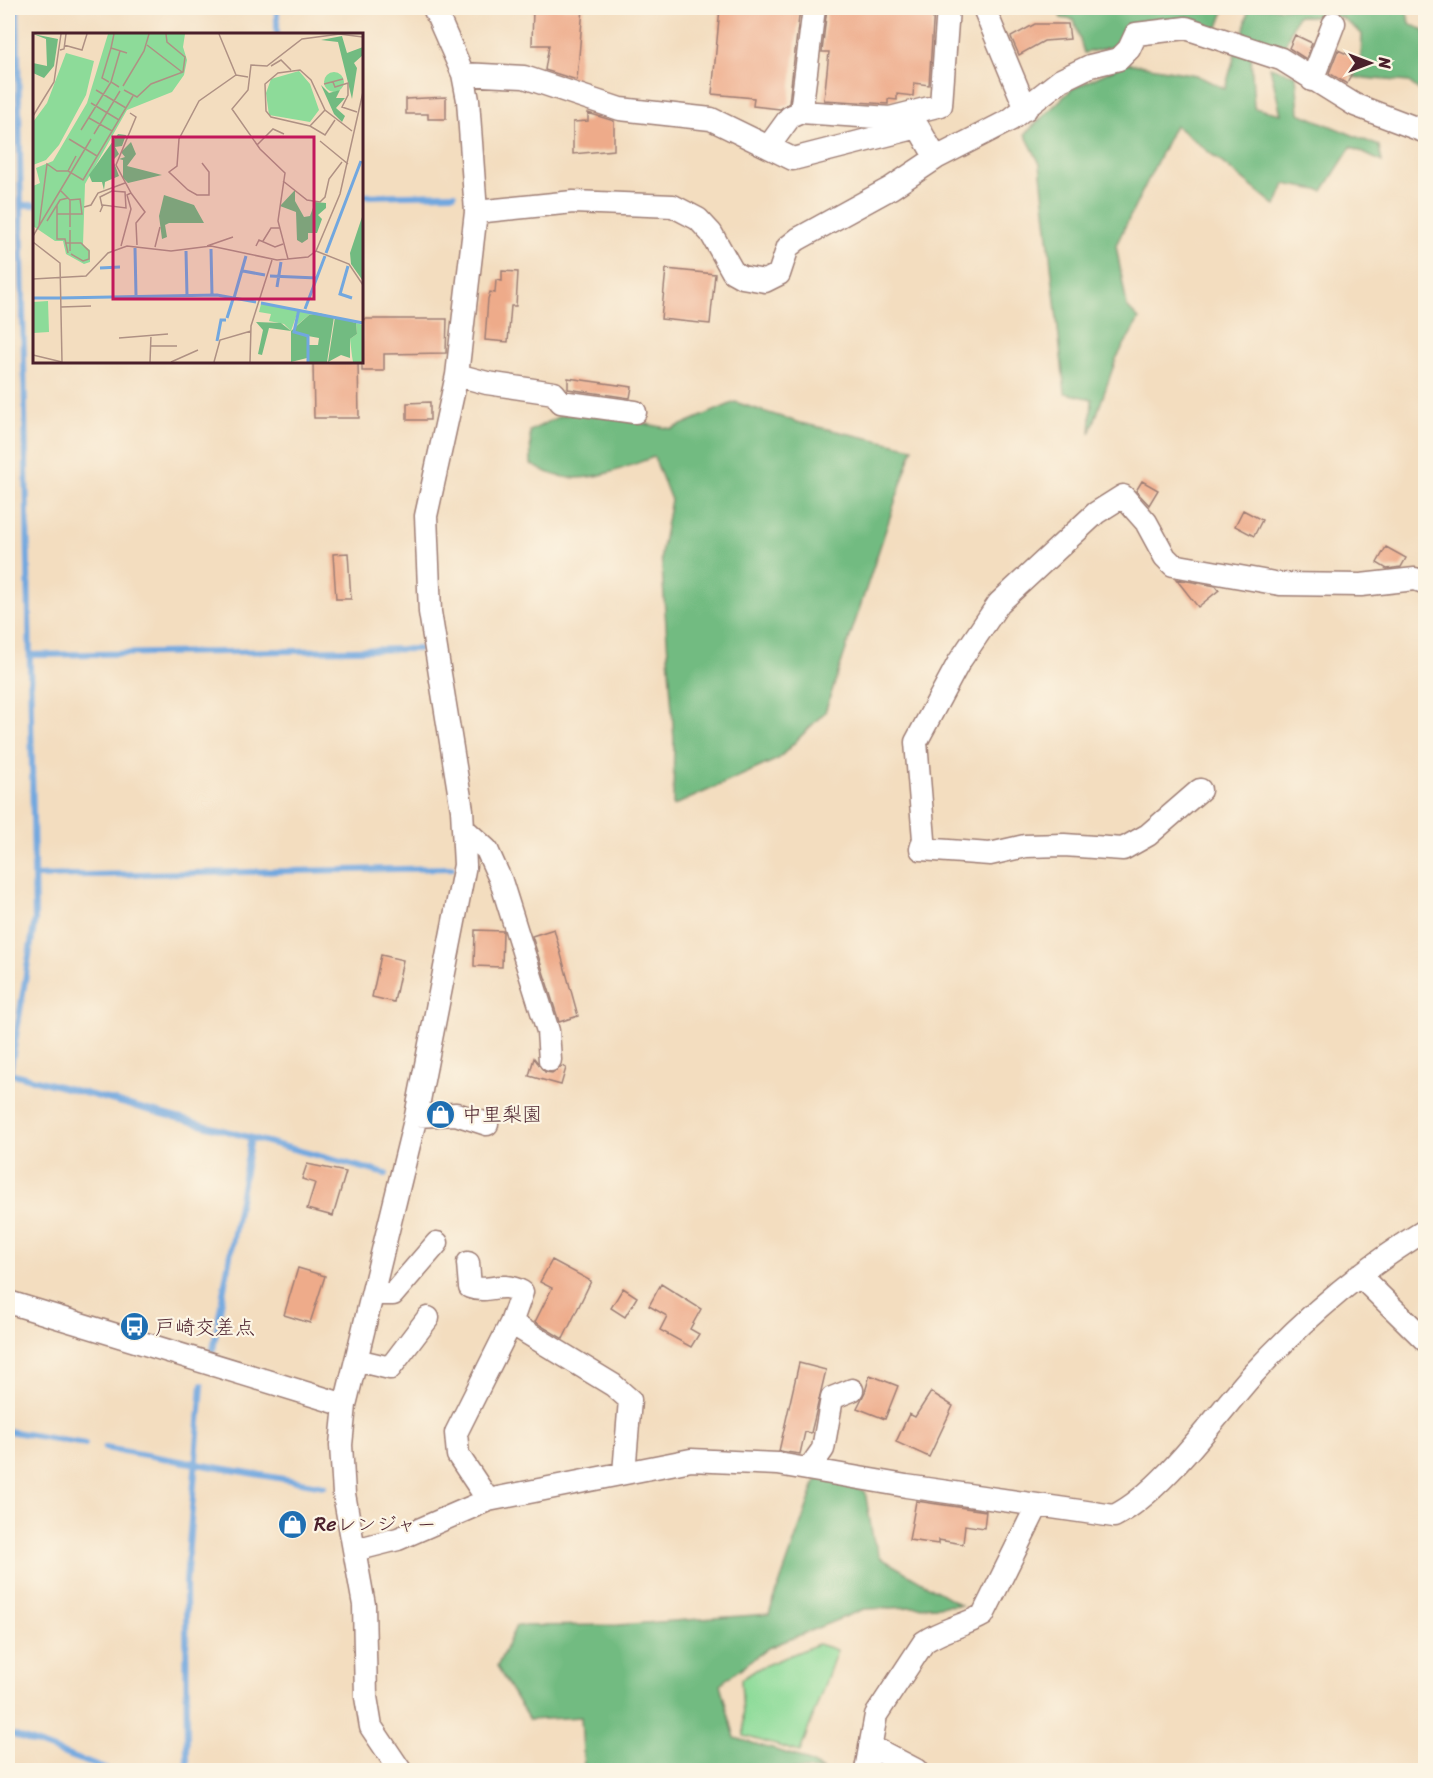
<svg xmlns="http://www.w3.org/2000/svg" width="1433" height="1778" font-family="Sriracha,'Klee One',sans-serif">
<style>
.green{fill:#8ddb99;stroke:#6c7d62;stroke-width:1.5}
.forest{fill:#72bb81;stroke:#5e6d56;stroke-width:1.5}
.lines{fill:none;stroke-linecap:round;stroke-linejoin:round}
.stream{stroke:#71a7df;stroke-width:6}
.building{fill:#eeab8a}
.minor-casing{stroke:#9e7e75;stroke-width:25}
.minor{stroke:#fff;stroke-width:22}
.labels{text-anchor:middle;stroke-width:4.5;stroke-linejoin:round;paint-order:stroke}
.poi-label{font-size:20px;fill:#4a1f2b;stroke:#fcf5e5;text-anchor:start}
.inset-river{fill:none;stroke:#71a7df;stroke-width:3}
.inset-road{fill:none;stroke:#af9184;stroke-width:1.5}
.view{fill:#c2185b;fill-opacity:0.15;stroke:#c2185b;stroke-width:3}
.inset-edge{fill:none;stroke:#4a1f2b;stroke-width:3}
</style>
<rect width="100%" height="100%" fill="#fcf5e5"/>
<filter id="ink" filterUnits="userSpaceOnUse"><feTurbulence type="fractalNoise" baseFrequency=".0167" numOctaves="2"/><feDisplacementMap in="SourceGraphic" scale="12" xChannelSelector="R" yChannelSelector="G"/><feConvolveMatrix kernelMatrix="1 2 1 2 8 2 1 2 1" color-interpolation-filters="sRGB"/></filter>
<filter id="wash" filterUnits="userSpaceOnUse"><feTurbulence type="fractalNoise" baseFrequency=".008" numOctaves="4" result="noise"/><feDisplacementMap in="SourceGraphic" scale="24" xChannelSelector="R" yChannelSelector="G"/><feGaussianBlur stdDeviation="1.35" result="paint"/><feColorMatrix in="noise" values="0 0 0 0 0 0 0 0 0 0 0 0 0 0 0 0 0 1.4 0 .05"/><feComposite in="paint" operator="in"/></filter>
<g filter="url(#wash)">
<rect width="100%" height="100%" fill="#f3ddbf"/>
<path class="green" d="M 818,1644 L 837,1650 L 800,1752 L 744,1736 L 741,1679 L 761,1667 Z"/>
<path class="forest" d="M 1057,8 L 1225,8 L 1217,30 L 1195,20 L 1126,25 L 1125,44 L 1084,53 L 1074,20 L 1061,18 Z
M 1238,8 L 1405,8 L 1411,25 L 1425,30 L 1425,95 L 1409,82 L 1353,77 L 1361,59 L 1362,34 L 1341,17 L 1297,16 L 1281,54 L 1242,39 L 1248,12 Z
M 1236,51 L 1251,55 L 1254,108 L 1281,114 L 1270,67 L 1296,75 L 1299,113 L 1379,146 L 1382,162 L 1351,147 L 1323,191 L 1285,184 L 1276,206 L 1175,125 L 1116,245 L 1127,307 L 1139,319 L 1116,359 L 1090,434 L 1092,399 L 1065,393 L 1040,164 L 1025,134 L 1072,89 L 1127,63 L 1196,75 L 1225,89 Z
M 735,402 L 800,423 L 913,448 L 825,712 L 778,759 L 673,806 L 674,739 L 661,554 L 671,500 L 654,457 C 611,472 573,492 531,464 L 530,431 L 560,416 L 584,412 L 672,429 Z
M 817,1478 L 865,1491 L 873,1539 L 881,1558 L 961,1605 L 864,1609 L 768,1648 L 720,1684 L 735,1738 L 799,1757 L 823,1770 L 584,1770 L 581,1717 L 529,1720 L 497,1667 L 516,1626 L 618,1625 L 769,1614 Z"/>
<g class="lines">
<path class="stream" d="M 277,8 L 277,34
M 362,196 L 454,194
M 21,205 L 34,205
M 30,655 L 418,649
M 34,876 L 452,868
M 10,1073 L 386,1174
M 8,1085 L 35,919 L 17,8
M 213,1350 L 251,1138
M 8,1431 L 85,1444
M 105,1448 L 324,1486
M 8,1733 L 108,1770
M 187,1770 L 186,1582 L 202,1385"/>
</g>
<g id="blocks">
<path class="building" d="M 533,8 L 583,8 L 577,80 L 545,70 L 549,45 L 532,45 Z
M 720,8 L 758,12 L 758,8 L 800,8 L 789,103 L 780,109 L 753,106 L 754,98 L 712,94 Z
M 827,8 L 934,8 L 929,85 L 914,83 L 913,96 L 897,94 L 897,100 L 888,99 L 888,104 L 824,100 L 829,52 L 822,52 Z
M 1035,24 L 1068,24 L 1070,39 L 1044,41 L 1019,55 L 1011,37 Z
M 1295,35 L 1312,43 L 1306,59 L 1289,48 Z
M 1338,50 L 1358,59 L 1347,84 L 1329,73 Z
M 446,97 L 446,119 L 428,119 L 428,114 L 406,114 L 406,99 Z
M 588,113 L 614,121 L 614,150 L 573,154 L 573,122 L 588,121 Z
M 666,269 L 715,274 L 710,324 L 661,319 Z
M 502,271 L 518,272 L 516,306 L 511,306 L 508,342 L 485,340 L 488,299 L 490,292 L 495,293 L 496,280 L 502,281 Z
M 362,319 L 447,319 L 446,353 L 384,354 L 384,371 L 362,371 Z
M 313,362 L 358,362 L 359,418 L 314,418 Z
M 568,378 L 632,387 L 630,398 L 568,389 Z
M 430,402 L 430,420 L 407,420 L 407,403 Z
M 1142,481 L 1158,490 L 1149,505 L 1136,491 Z
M 1243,510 L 1262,520 L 1254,536 L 1235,526 Z
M 1386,547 L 1406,558 L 1401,567 L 1387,569 L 1377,563 Z
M 348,553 L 351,599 L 336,599 L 333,554 Z
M 1176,579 L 1216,586 L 1219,590 L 1198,607 Z
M 554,929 L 578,1016 L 559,1022 L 532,936 Z
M 475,930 L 503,931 L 502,967 L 474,966 Z
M 381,955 L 403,960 L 394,1002 L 372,997 Z
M 534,1058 L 545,1072 L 552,1073 L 562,1066 L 566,1068 L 561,1085 L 529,1076 Z
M 307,1164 L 346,1172 L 333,1216 L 307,1209 L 315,1183 L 302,1179 Z
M 552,1260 L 591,1281 L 563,1339 L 535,1322 L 552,1288 L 540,1282 Z
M 298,1268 L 325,1276 L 310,1323 L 284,1315 Z
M 661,1284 L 701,1309 L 690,1329 L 699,1334 L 691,1347 L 660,1330 L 667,1316 L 649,1306 Z
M 623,1288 L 637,1297 L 625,1317 L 611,1308 Z
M 799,1363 L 826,1370 L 811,1433 L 805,1432 L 800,1454 L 779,1451 Z
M 870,1375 L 898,1386 L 885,1419 L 857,1408 L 865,1392 Z
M 931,1392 L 953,1406 L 929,1457 L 896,1442 L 909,1414 L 915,1417 Z
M 916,1501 L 986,1511 L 984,1528 L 965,1525 L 963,1544 L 938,1540 L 938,1544 L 909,1540 Z"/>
</g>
</g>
<g filter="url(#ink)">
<use href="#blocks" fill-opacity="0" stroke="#9e7e75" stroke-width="1.5"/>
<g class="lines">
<defs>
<path id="minor" d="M 814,8 L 801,112 L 890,118 L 941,105 L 948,8
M 984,8 L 1026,109
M 463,74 L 524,77 L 620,109 L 711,119 L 793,159 L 918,127 L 936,158 L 1010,120 L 1061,80 L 1090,66 L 1119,59 L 1129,49 L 1136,34 L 1186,28 L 1281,59 L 1355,105 L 1426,132
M 1312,80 L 1334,23
M 769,146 L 790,117 L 801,112
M 476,212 L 573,202 L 673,206 L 698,219 L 711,233 L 733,272 L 742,277 L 765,281 L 779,274 L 788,247 L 798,239 L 891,188 L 936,158
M 457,375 L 487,383 L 554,393 L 561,402 L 635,412
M 1200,790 L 1148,835 L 1123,849 L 1064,845 L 1025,846 L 990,854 L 921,849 L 924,839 L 916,742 L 959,662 L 999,603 L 1096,513 L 1123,496 L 1146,522 L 1165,557 L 1173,565 L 1280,584 L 1361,585 L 1415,579 L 1426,583
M 464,829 L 487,850 L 501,881 L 548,1031 L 550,1060
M 416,1116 L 456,1114 L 487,1124
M 468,1263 L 470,1287 C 489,1294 499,1280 522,1292 L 511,1323 L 456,1433 L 458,1455 L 488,1500
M 1359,1275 L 1426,1341
M 374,1294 L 393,1294 L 437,1243
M 8,1302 L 345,1405
M 511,1323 L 613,1385 L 630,1400 L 624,1473
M 356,1360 L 390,1368 L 428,1318
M 809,1469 L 823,1449 L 832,1398 L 852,1390
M 355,1550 L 398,1539 L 488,1500 L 691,1460 L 778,1464 L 906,1486 L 1114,1516 C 1163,1492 1216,1415 1254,1373 C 1305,1318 1361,1269 1426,1230
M 870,1746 L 916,1770
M 400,1770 L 371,1727 L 366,1697 L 364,1605 L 344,1494 L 341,1445 L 345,1405 L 416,1116 L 465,865 L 462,810 L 430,612 L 426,516 L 457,375 L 476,212 L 468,100 L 463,74 L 434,8
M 866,1770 L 876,1715 L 924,1642 C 943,1629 964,1626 983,1615 L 1037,1506"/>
</defs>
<use href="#minor" class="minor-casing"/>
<use href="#minor" class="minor"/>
</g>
</g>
<defs>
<symbol id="shop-disc" viewBox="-11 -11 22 22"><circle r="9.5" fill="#1f6fb2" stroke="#fcf5e5"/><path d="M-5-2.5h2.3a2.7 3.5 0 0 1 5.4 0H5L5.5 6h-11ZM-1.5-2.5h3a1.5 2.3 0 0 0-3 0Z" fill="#fff"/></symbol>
<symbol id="bus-disc" viewBox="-11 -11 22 22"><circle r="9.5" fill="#1f6fb2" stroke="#fcf5e5"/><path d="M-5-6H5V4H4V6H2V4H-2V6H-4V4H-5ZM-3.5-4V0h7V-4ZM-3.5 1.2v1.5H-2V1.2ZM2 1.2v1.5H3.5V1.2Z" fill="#fff"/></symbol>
</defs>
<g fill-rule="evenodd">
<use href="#shop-disc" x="424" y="1098" width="33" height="33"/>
<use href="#bus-disc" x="118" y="1310" width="33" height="33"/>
<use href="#shop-disc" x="276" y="1508" width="33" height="33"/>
</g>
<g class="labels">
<g class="poi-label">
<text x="462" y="1121">中里梨園</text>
<text x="155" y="1334">戸崎交差点</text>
<text x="314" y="1531">Reレンジャー</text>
</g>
</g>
<g transform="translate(33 33)">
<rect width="330" height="330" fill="#f3ddbf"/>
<path d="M 75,1 L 152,1 L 150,14 L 154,27 L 151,42 L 139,59 L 94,77 L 52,151 L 50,212 L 57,217 L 57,229 L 51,231 L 33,221 L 30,208 L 22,208 L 0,193 L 0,153 L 7,150 L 3,135 L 20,128 L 54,70 ZM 33,20 L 61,28 L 53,62 L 26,112 L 13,127 L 0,132 L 0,89 L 14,70 ZM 266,38 L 277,51 L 286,77 L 277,89 L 236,82 L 233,60 L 238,46 ZM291 49a10 10 0 1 1 20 0a10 10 0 1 1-20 0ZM 15,268 L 16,299 L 0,300 L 0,269 ZM 228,271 L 265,277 L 286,280 L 276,282 L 263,293 L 265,278 L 258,298 L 251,291 L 236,288 L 238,281 L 226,279 ZM 323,290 L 330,292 L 330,329 L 320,329 L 319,323 L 317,306 L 324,301 Z" fill="#8ddb99"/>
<path d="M 0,1 L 25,6 L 21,33 L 11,45 L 0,40 L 0,30 L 14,33 L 13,6 ZM 309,3 L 314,20 L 330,14 L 330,22 L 321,30 L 324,35 L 319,66 L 305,9 L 288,7 ZM 288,52 L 296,60 L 307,57 L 303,65 L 312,65 L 303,75 L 312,83 L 309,89 L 301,81 ZM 85,101 L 93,102 L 89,113 L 82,114 L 86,121 L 80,127 L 86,143 L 72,149 L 71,157 L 69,149 L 59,149 L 56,142 ZM 98,109 L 103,121 L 94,133 L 129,142 L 95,150 L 90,145 L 90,127 L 86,126 L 92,124 L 88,119 ZM 262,157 L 262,168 L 271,184 L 277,183 L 282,169 L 293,170 L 293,175 L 285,182 L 289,186 L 284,200 L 275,200 L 275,206 L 269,210 L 264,207 L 263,179 L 247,173 ZM 131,162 L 161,172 L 171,190 L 136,190 L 132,192 L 134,204 L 129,206 L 126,183 ZM 330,181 L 330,248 L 318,231 L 317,220 ZM 286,280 L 301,284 L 294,329 L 276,329 L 276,312 L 285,312 L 286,305 L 275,303 L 274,325 L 258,329 L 258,298 L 236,295 L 229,322 L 225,321 L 230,297 L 223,289 L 248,290 L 258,298 L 276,282 ZM 302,284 L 323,290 L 324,301 L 317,306 L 317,325 L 308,322 L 295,329 Z" fill="#72bb81"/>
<path class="inset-river" d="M 102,215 L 103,262M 178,216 L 179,262M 153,218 L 154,262M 293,220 L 328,128M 315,233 L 307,261 L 319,265M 67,235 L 87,234M 210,238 L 232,242M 237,243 L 284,245M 244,254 L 248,229M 0,265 L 26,265M 26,265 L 184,262 L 223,269M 201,265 L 213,223M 228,270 L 330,290M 266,276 L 261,299 L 275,303 L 275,329M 272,276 L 292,223M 194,285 L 200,266M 184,308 L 188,287 L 193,287"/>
<path class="inset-road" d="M 81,1 L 78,15 L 94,20M 186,1 L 203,42M 306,1 L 330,4M 31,12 L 49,17 L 54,1M 114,12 L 149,39M 27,17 L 31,16 L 33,1M 238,33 L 248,27 L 258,37M 76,49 L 69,45 L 78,15M 300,49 L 302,54 L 315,50 L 315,62 L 309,74 L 324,79M 291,51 L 310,46M 90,53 L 111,18 L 116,1M 86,54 L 78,49 L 87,18M 63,57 L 93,75M 91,57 L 104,64 L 118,51 L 150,39 L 152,24 L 134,9 L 133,1M 58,70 L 86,87M 0,83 L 21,49 L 28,1M 56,85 L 79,98M 302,87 L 292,102 L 277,93 L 238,84 L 233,78 L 232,51 L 245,40 L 267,37 L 278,47 L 292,77 L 319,98M 277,93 L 292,77M 48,97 L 78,49M 61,101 L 87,58M 36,106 L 64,123M 287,108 L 315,131M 224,112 L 240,96 L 251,101M 43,123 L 35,138 L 50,147 L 100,63M 169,130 L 176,139 L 176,162 L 164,162 L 155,157 L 136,139 L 144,133 L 146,106 L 166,68 L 203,42 L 215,44M 250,148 L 274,167 L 287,169 L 292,164 L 296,146 L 309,129M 27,157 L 37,167 L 37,194M 98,160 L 112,179 L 103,190 L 104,212M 24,172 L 24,206 L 32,206 L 35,220M 51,174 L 58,172 L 65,160 L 92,150M 67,179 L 70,172 L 93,175 L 92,159 L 79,158 L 67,164 L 69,173M 24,181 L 49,181 L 47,166 L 36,167M 14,188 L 27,167 L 35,165M 6,193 L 14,131 L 24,138 L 35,138M 37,197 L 37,218M 0,203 L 58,106M 230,208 L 238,195 L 247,195M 0,209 L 27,230 L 29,329M 32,210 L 48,210 L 56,218 L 56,226 L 50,228 L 38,221M 88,213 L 98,176 L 94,162 L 98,160 L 83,132 L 103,84 L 97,80M 174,213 L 200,204M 223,213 L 226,207 L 242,214 L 250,211M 122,214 L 127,194M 283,218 L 316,231 L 330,252M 255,226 L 245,188 L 252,140 L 227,116 L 199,76 L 215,57 L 218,32 L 234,33 L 269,6 L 307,1M 0,246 L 53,243 L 75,220 L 94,213 L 138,218 L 178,213 L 244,227 L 275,224 L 283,218 L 307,161 L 330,59M 28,274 L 58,273M 86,305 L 135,301M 118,313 L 144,313M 0,322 L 29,329M 117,329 L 118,302M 138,329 L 165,317M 181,329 L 187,307 L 218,298M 217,329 L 218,293 L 239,227"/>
<path class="view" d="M 80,104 L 281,104 L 281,266 L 80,266 Z"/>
<rect width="330" height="330" class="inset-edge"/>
</g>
<rect width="1433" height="1778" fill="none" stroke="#fcf5e5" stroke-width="30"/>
<g transform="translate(1370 63) rotate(90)" stroke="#fcf5e5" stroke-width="4.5" paint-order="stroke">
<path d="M0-4.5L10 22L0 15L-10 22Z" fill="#4a1f2b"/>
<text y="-9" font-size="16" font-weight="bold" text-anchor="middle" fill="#4a1f2b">N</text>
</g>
</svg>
